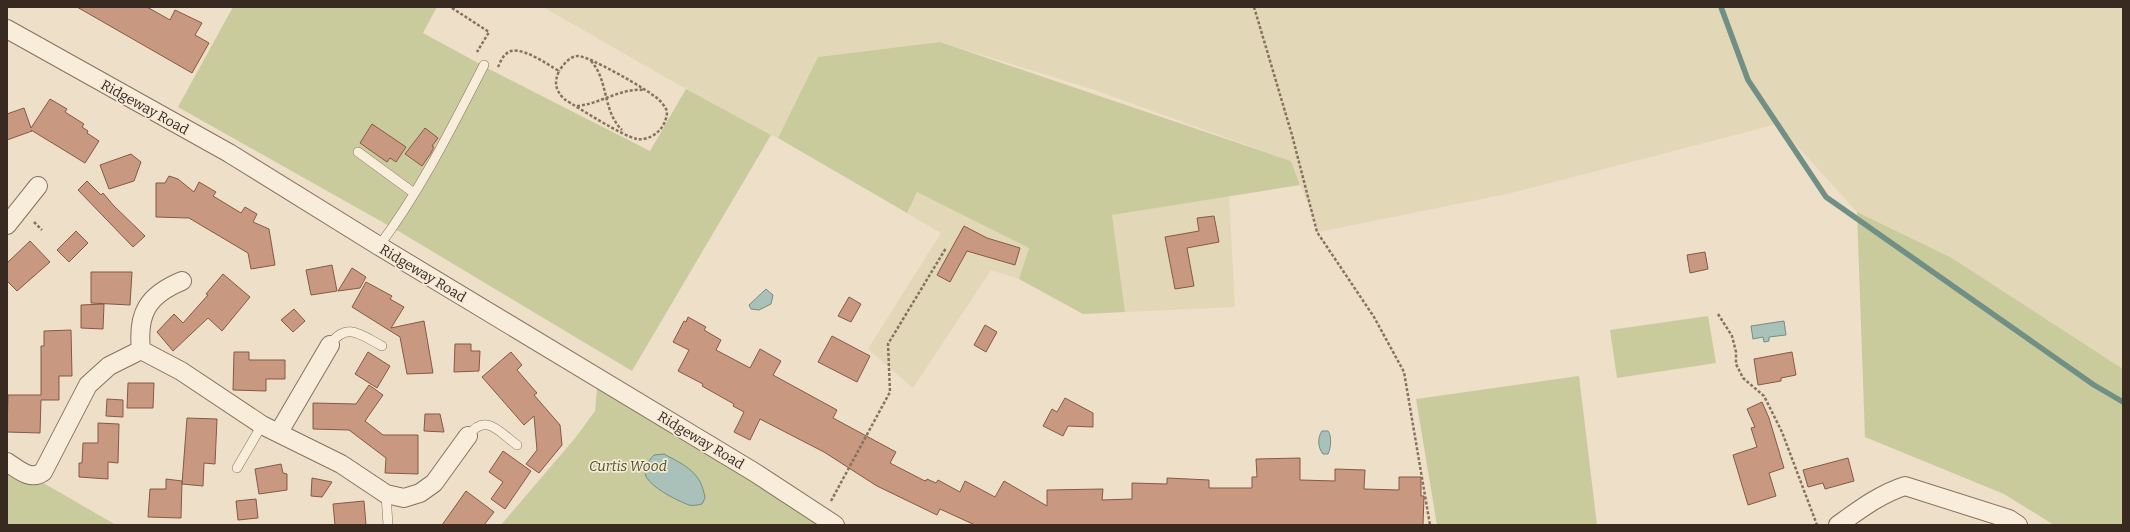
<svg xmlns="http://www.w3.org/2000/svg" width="2130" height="532" font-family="Bitter,serif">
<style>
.farmland{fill:#e2d7b6}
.green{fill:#c9cb9c;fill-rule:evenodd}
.water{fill:#a9c1b8;stroke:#708f85}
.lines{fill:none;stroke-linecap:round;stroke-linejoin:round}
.stream{stroke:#708f85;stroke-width:5.5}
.building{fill:#c99880;stroke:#865945}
.service-casing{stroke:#88715e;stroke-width:10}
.minor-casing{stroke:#88715e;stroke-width:20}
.path{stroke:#88715e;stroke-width:2.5;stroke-dasharray:3 2;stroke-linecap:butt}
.service{stroke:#f8eddb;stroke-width:9}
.minor{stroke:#f8eddb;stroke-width:18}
.labels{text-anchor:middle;stroke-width:3.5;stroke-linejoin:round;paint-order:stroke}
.street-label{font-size:14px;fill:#392a21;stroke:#f4ead7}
.park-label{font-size:14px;font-style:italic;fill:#4d5428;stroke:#f4ead7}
</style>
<rect width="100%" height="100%" fill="#eddfc8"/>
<path class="farmland" d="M 543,7 L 2123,7 L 2123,369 L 1952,258 L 1857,212 L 1777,124 L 1511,193 L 1319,232 L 1291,161 L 1092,89 L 940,42 L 818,57 L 778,138 L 761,130 L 686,89 Z
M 917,192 L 972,218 L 1029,248 L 1019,279 L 991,270 L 913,388 L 868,349 L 941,233 L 907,213 Z
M 1229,196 L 1235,307 L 1125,312 L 1112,215 Z"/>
<path class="green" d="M 233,7 L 437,7 L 423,33 L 491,70 L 650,151 L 686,89 L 771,135 L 632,371 L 400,232 L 178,107 ZM 372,125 L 406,147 L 396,162 L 390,158 L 387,161 L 360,143 ZM 418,136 L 435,147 L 422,166 L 405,155 Z
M 940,42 L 1291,161 L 1300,185 L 1112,215 L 1125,312 L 1083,314 L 1019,279 L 1029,248 L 917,192 L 907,213 L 778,138 L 818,57 Z
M 1857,212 L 1952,258 L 2123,369 L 2123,525 L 2054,525 L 2004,494 L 1865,437 Z
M 1708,316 L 1716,363 L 1617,378 L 1610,330 Z
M 1579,376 L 1597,525 L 1437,525 L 1416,399 Z
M 598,378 L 831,525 L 501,525 L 576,437 L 595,411 Z
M 7,462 L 116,525 L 7,525 Z"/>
<path class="water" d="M 766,289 L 773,295 L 771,304 L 759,310 L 751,309 L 749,305 Z
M 1784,321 L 1786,335 L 1769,337 L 1769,341 L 1764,342 L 1763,337 L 1753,339 L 1751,326 Z
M 1322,431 L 1328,431 C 1332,436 1331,448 1328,454 L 1323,454 C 1318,448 1317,438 1322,431 Z
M 664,454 C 686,466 701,472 705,498 L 702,504 C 698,505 693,506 689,505 C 678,501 643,484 645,471 C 646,464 650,459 654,455 Z"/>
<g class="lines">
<path class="stream" d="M 1721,7 L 1748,80 L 1826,197 L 2094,385 L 2123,402"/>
</g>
<path class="building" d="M 77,7 L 147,7 L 170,20 L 175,10 L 202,23 L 195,35 L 209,43 L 192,73 Z
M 50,99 L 67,109 L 65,112 L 84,124 L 82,127 L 88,131 L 87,133 L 99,141 L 85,163 L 31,130 L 32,131 L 7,140 L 7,114 L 24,108 L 31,128 Z
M 372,124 L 406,147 L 396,162 L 390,158 L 387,162 L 360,143 Z
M 425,128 L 438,138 L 432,146 L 434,147 L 431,153 L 422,166 L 405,154 Z
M 131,154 L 141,162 L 134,181 L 109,189 L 100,165 Z
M 169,176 L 178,179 L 194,192 L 199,182 L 216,192 L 213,196 L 241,213 L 245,207 L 257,214 L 253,222 L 269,229 L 275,265 L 251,269 L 248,253 L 189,218 L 156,217 L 156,183 L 165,183 Z
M 87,181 L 101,195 L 103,193 L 114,206 L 145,236 L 133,247 L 78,190 Z
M 1214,216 L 1219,242 L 1187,248 L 1194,286 L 1175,289 L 1165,237 L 1199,231 L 1197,218 Z
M 964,226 L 987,238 L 1020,248 L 1015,265 L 967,251 L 950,282 L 937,275 Z
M 76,231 L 88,243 L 69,262 L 57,250 Z
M 30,241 L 50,262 L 17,291 L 7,281 L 7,263 Z
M 1705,252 L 1708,269 L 1690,273 L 1687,255 Z
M 332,265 L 337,291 L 311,295 L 306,270 Z
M 352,268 L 366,277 L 360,288 L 338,291 Z
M 91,272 L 132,272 L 130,305 L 91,303 Z
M 223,274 L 250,297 L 222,331 L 208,318 L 173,351 L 157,332 L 174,314 L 183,323 L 208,295 L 206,294 Z
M 366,282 L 392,296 L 390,299 L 404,307 L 391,328 L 424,321 L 433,373 L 407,374 L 400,337 L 352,307 Z
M 849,297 L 861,304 L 851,322 L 838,316 Z
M 104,304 L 103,329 L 81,328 L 81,305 Z
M 294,309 L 305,321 L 293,332 L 281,320 Z
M 688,317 L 706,327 L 704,330 L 721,340 L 716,350 L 750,368 L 760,349 L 781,361 L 773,375 L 837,410 L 833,418 L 896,452 L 890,463 L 923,480 L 926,481 L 927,479 L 936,483 L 938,480 L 960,492 L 965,481 L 995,497 L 1004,481 L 1047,506 L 1047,490 L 1103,489 L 1102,500 L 1132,499 L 1132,483 L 1167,484 L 1167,478 L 1209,480 L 1209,488 L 1252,488 L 1252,477 L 1257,477 L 1256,459 L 1300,458 L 1300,480 L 1335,481 L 1335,469 L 1365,470 L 1364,489 L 1399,490 L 1399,477 L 1421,477 L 1421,496 L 1424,496 L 1423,525 L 975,525 L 940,509 L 937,515 L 877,486 L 824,452 L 760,419 L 750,440 L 734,432 L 744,412 L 733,406 L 734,404 L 702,386 L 703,384 L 678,371 L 689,350 L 673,342 L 684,321 L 686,322 Z
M 985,325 L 997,332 L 986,352 L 974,345 Z
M 71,330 L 72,376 L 59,376 L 59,400 L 41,400 L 40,433 L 7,432 L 8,395 L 41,395 L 41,346 L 44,346 L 44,331 Z
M 832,336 L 870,356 L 857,382 L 818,362 Z
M 455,344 L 471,344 L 471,351 L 480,351 L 479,371 L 454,372 Z
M 234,352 L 249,352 L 249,360 L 285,360 L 285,379 L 266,379 L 266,391 L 233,390 Z
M 368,352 L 390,366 L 377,388 L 355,374 Z
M 511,352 L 522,365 L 517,370 L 537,393 L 534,395 L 560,425 L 562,445 L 539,473 L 526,464 L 537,450 L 534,416 L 524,425 L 482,377 Z
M 1792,352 L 1796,375 L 1781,378 L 1781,381 L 1758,385 L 1754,359 Z
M 128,383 L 154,383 L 153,408 L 127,408 Z
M 369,385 L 383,395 L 365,421 L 383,435 L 418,435 L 418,474 L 385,473 L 386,458 L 349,430 L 313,429 L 313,403 L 356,404 Z
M 1065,398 L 1093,413 L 1093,427 L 1068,426 L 1063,436 L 1043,426 L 1052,409 L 1057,412 Z
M 107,399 L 123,400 L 123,417 L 106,416 Z
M 1762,402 L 1769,418 L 1784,468 L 1769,473 L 1776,496 L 1748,505 L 1733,455 L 1757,447 L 1751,428 L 1755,427 L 1747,409 Z
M 425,414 L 440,414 L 444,432 L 424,431 Z
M 187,418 L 217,419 L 215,464 L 204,463 L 203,486 L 182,484 Z
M 98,423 L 119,424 L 118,463 L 108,462 L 108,479 L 79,477 L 79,463 L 82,463 L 83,443 L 98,443 Z
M 503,451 L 531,471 L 505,509 L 491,499 L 503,482 L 489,472 Z
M 1848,458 L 1854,481 L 1825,489 L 1823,483 L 1808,487 L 1803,470 Z
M 281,464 L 283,473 L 287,474 L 287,490 L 259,494 L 255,469 Z
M 312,478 L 332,482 L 322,497 L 311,496 Z
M 166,479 L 182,481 L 181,518 L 148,517 L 150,489 L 166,489 Z
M 466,491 L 494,512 L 484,525 L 442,525 Z
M 256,499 L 258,518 L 238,520 L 236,501 Z
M 364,501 L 366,525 L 335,525 L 333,504 Z"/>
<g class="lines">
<defs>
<path id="service" d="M 358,152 L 414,193
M 379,246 C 421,190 452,127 484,65
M 330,345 C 346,321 361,335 382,346
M 468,436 C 486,412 499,432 517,445
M 237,468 L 262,425
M 386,494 L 388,525"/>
<path id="minor" d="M 7,29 L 229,153 L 379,246 L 754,472 L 835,525
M 7,225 L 38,186
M 141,350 C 137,313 148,295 182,281
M 279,432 L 330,345
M 7,462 C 18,469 30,481 43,472 L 88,385 L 109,366 L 141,350 L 181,371 L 262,425 L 341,464 L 386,494 L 404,498 L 420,493 L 434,483 L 468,436
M 1838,525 C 1859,510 1880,494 1905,486 L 2009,519 L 2018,525"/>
</defs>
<use href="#service" class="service-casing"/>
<use href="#minor" class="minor-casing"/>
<path class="path" d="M 1254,7 L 1292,135 L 1317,232 L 1374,317 L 1404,372 L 1430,525
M 452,8 L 489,32 L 477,52
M 591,61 C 609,81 602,110 622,130
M 498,67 C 500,63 502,57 506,54 C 517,42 548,65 559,71 C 554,83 555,89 564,99 C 577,107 624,137 637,139 C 653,141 667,127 667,111 C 665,107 662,102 658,99 C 650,91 586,54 577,56 C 569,57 563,65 559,71
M 577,106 C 600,104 620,88 643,90
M 34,222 L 42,230
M 1718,314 L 1732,336 L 1736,352 L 1736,364 L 1743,378 L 1764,396 L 1782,432 L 1817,525
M 831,501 L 890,392 L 888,344 L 946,248"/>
<use href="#service" class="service"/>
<use href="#minor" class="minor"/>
</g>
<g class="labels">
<g class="street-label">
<text transform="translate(145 107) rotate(29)" y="5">Ridgeway Road</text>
<text transform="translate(423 273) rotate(31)" y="5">Ridgeway Road</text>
<text transform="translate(701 440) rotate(31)" y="5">Ridgeway Road</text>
</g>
<g class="park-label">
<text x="628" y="471">Curtis Wood</text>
</g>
</g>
<rect width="2130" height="532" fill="none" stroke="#392a21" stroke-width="16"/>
</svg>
